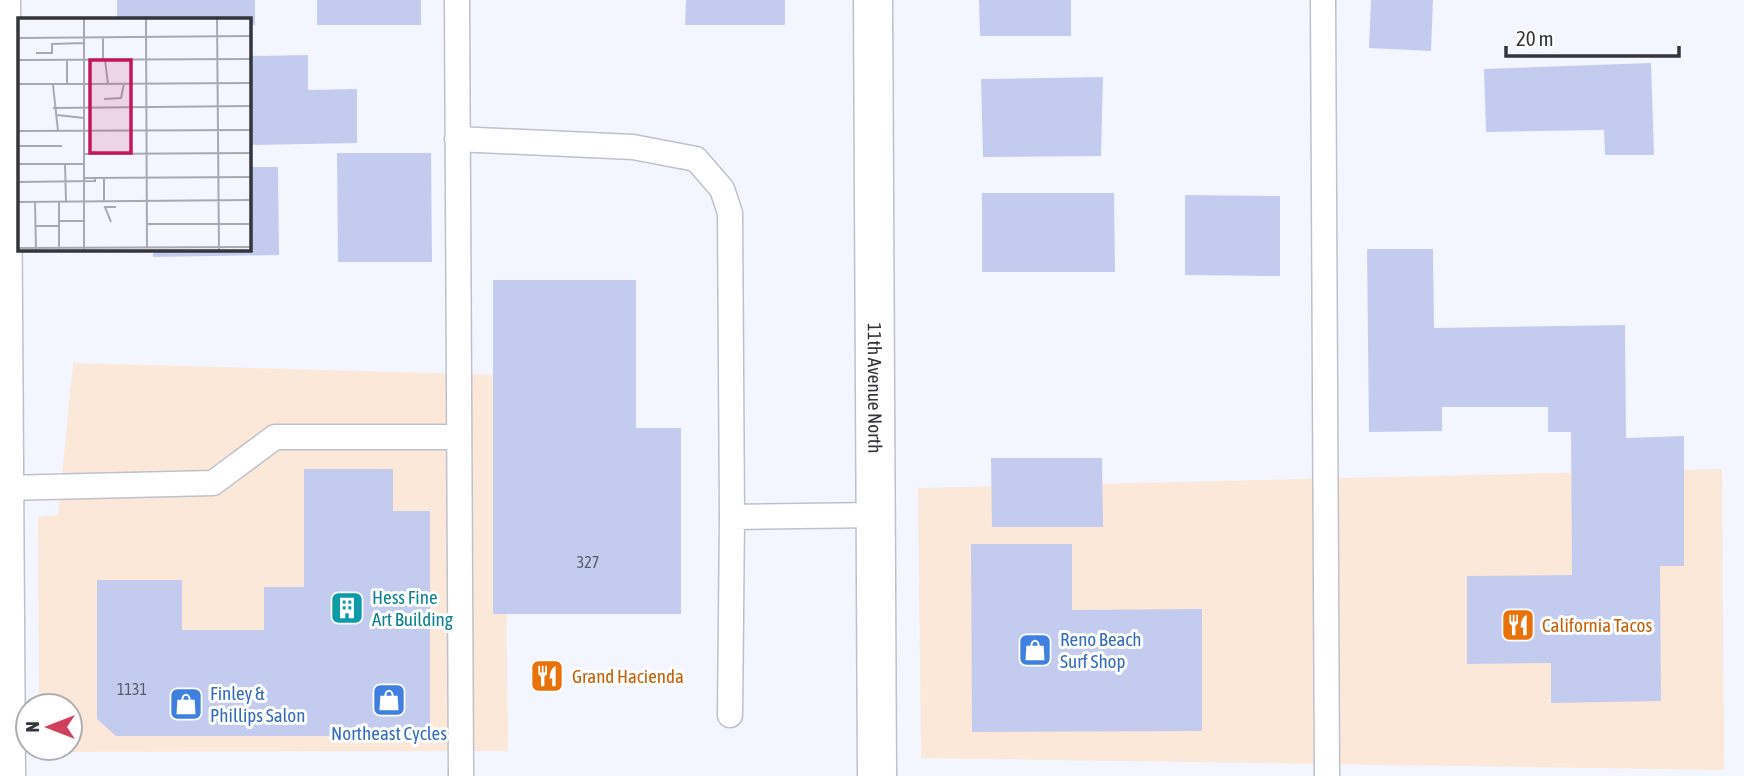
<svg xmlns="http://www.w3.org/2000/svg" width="1744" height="776" font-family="'Asap Condensed',sans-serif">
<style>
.commercial{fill:#fce8d9}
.building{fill:#c3ccef}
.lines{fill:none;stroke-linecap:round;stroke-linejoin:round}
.service-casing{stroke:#bec1cb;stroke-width:27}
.minor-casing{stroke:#bec1cb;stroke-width:41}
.service{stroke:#fff;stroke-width:24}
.minor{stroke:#fff;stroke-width:38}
.labels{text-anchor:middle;stroke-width:6;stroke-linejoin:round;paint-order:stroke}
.number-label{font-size:16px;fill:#585b67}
.street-label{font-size:19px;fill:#34353a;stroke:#fff}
.culture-label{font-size:19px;fill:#0d838f;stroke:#fff;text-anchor:start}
.food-label{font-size:19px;fill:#c56008;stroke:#fff;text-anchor:start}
.shop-label{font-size:19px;fill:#366cbe;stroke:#fff;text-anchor:start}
.inset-road{fill:none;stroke:#a7a9b0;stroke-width:2}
.view{fill:#c2185b;fill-opacity:0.15;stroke:#c2185b;stroke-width:3.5}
.inset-edge{fill:none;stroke:#34353a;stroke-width:3.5}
</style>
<rect width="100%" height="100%" fill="#f4f6ff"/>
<path class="commercial" d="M 73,363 L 504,375 L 508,751 L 39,752 L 39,748 L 70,748 L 70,706 L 39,706 L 38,517 L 58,515 Z
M 1722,469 L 1724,770 L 921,758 L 918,488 Z"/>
<path class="building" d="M 117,0 L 255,0 L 255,25 L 248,25 L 248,19 L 117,19 Z
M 317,0 L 421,0 L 421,25 L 317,25 Z
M 686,0 L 785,0 L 785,25 L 685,25 Z
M 979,0 L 1071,0 L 1071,36 L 980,36 Z
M 1371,0 L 1433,0 L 1431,51 L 1369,48 Z
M 308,55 L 308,90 L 357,89 L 357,143 L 248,145 L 248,56 Z
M 1651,63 L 1654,155 L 1605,155 L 1604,130 L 1486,132 L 1484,69 Z
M 1103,77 L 1101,156 L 983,157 L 981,79 Z
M 337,153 L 431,153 L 432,262 L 338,262 Z
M 248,167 L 278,167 L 279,255 L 153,257 L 153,248 L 248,248 Z
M 982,193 L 1114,193 L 1115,272 L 982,272 Z
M 1185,195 L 1280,196 L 1280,276 L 1185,275 Z
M 1367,249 L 1433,249 L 1434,328 L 1625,325 L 1626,438 L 1684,436 L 1684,566 L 1660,566 L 1661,701 L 1551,703 L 1551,663 L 1467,664 L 1467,576 L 1572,575 L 1571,432 L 1548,432 L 1548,407 L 1442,407 L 1442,431 L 1369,432 Z
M 493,280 L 636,280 L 636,428 L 681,428 L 681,614 L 493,614 Z
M 991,458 L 1102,458 L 1103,527 L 992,527 Z
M 304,469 L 393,469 L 393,511 L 430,511 L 430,736 L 116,736 L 97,719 L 97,580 L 182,580 L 182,630 L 264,630 L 264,587 L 304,587 Z
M 971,544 L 1072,544 L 1072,610 L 1202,609 L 1202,731 L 972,732 Z"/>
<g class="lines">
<defs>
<path id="service" d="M 457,0 L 461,776
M 1323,0 L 1327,776
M 457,139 L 633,147 L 696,159 L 722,189 L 730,213 L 732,517
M 4,488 L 213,483 L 275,437 L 459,437
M 730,715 L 732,517 L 877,515"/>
<g id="minor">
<path d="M 1,0 L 6,776"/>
<path id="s1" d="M 873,0 L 877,776"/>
</g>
</defs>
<use href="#service" class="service-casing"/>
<use href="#minor" class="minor-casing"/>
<use href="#service" class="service"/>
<use href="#minor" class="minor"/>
</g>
<defs>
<symbol id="building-square" viewBox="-11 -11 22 22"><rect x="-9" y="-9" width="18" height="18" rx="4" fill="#0f9aa8" stroke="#fff"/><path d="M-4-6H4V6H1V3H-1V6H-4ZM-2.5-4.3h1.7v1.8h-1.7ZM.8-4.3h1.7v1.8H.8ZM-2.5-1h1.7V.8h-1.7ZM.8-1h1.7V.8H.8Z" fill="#fff"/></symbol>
<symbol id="restaurant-square" viewBox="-11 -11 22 22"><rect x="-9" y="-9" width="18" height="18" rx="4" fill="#e8710a" stroke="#fff"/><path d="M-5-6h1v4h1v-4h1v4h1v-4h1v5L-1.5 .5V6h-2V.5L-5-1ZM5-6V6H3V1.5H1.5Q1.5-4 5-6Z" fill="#fff"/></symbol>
<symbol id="shop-square" viewBox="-11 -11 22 22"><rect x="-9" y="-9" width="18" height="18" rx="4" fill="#3f7fe0" stroke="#fff"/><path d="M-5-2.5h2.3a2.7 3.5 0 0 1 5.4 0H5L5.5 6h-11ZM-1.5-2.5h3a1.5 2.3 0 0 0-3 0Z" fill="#fff"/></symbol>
</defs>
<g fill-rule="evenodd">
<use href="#building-square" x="328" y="589" width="38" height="38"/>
<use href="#restaurant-square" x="1499" y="606" width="38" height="38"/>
<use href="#shop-square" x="1016" y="631" width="38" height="38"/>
<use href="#restaurant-square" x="528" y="657" width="38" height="38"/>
<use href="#shop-square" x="370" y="681" width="38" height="38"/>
<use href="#shop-square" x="167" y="685" width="38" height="38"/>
</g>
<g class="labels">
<g class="number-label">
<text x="588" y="568">327</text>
<text x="132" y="695">1131</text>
</g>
<g class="street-label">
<text dy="7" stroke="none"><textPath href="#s1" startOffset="388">11th Avenue North</textPath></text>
</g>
<g class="culture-label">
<text x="372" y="604">Hess Fine<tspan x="372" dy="22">Art Building</tspan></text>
</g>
<g class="food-label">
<text x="1542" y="632">California Tacos</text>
<text x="572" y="683">Grand Hacienda</text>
</g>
<g class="shop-label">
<text x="1060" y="646">Reno Beach<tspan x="1060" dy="22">Surf Shop</tspan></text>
<text x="210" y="700">Finley &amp;<tspan x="210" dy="22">Phillips Salon</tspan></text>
<text x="389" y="740" text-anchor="middle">Northeast Cycles</text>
</g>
</g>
<g transform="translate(18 18)">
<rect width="233" height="233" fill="#f4f6ff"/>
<path class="inset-road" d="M 66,1 L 66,232M 128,1 L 129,230M 199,1 L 201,232M 85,19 L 85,41M 0,20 L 233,18M 34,26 L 66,25M 18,35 L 34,35 L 34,25M 0,42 L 233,41M 49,42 L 49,66M 87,42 L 90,66M 0,66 L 66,66M 67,66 L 233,65M 35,67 L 40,113M 86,81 L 103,80 L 106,66M 35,90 L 233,88M 39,97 L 66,100M 0,113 L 233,112M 0,128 L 44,128M 67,136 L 233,135M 0,146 L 66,146M 47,146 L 48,183M 67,160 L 233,159M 0,164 L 77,163 L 77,160M 41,183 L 41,232M 86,183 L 86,160M 0,184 L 233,182M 17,184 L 18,232M 41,203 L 66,203M 93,204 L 87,189 L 98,189M 130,206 L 233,206M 17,208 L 41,208M 0,230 L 233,229"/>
<path class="view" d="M 72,42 L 113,42 L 113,135 L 72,135 Z"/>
<rect width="233" height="233" class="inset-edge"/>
</g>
<g transform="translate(49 727) rotate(270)"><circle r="33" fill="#ffffff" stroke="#aeaeb0" stroke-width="2"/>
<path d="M0-5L12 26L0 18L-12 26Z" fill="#d0405c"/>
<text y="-10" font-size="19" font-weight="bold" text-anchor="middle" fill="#34353a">N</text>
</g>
<path d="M1506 46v10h173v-10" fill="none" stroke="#34353a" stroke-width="3.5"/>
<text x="1516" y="46" font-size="21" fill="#34353a" stroke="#ffffff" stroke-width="5" paint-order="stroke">20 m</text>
</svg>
